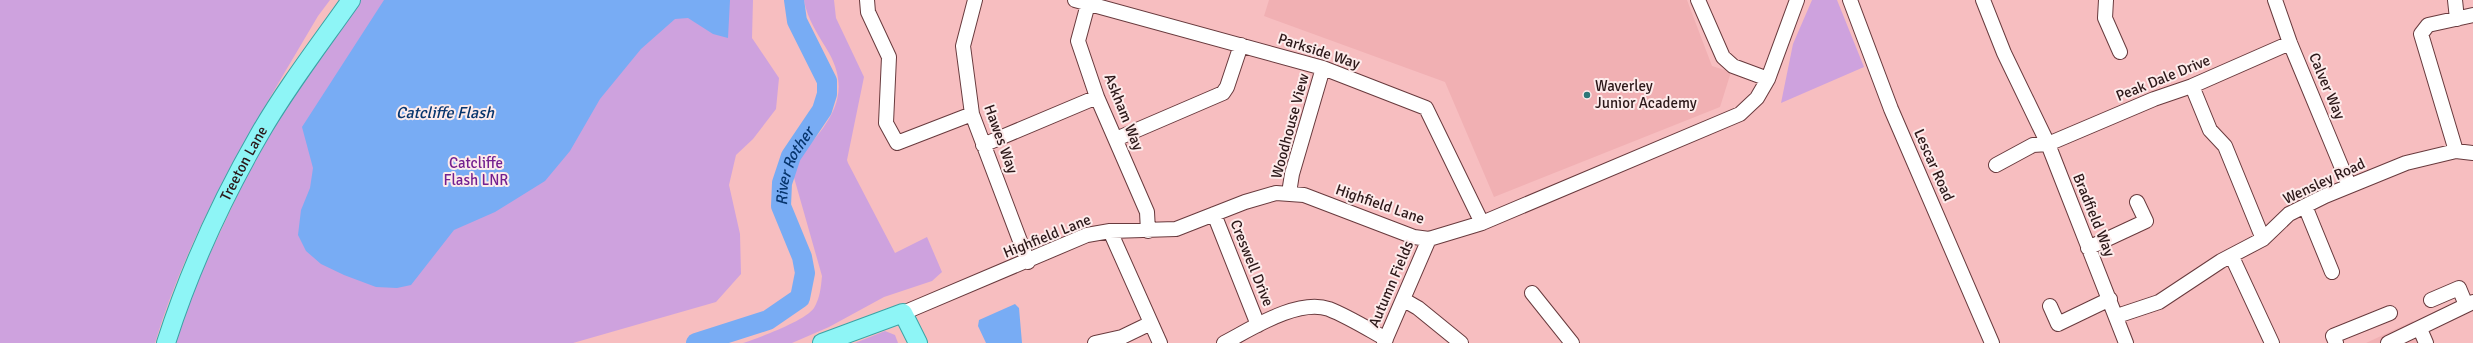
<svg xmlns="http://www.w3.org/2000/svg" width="2473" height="343" font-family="Signika,sans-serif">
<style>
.built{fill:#f1b0b3}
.green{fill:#cea2de}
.water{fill:#78acf4}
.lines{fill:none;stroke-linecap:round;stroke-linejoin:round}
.river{stroke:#78acf4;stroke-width:20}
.minor-casing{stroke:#683a3d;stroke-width:16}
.major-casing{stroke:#3ba3a5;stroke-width:20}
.minor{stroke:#fff;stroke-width:14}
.major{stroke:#8ef5f6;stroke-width:18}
.poi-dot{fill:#2d7778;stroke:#fdebeb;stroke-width:1.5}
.labels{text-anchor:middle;stroke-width:4;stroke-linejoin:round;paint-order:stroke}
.street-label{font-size:15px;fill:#2c1819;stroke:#fdebeb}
.poi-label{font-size:15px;fill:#2c1819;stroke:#fdebeb;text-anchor:start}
.park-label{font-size:15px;fill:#74208f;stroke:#fdebeb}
.water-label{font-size:16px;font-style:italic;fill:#07356d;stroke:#fdebeb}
</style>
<rect width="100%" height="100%" fill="#f7bec0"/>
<path class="built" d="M 1269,0 L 1687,0 L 1712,66 L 1731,72 L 1720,107 L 1494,197 L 1445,82 L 1264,16 Z
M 2413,321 L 2423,343 L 2366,343 Z"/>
<path class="green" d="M 0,0 L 330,0 L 318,16 C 257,120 190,226 155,343 L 0,343 Z
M 360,0 L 753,0 L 752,38 L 779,78 L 776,109 L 753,139 L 736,155 L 729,185 L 740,234 L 741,274 L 716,302 L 573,343 L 173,343 L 207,260 L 255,158 L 295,91 Z
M 804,0 L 834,0 L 836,18 L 864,77 L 847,160 L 848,163 L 895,253 L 927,237 L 942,272 L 932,281 L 884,297 L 829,327 L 792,343 L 743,343 C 758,338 805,321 814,308 C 820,298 821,287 822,276 L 791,167 C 821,130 856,102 829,53 C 819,36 807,19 804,0 Z
M 1812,0 L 1837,0 L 1864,67 L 1781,103 L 1793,44 Z
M 885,331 L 895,335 L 898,343 L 855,343 Z"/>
<path class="water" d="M 384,0 L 730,0 L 728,38 L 713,34 L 688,18 L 675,19 L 641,49 L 600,99 L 570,151 L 545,181 L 495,212 L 454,230 L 411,285 L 397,288 L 376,287 L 344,275 L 321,264 L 306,251 L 298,235 L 301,210 L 310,188 L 313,168 L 302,127 Z
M 1015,304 L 1019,308 L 1022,343 L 986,343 L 978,326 L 979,320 Z"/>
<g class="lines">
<path class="river" id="s1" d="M 696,343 L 768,320 L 800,298 L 805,273 L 802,257 L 781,206 L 782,183 L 791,156 L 822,110 L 827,94 L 827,81 L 797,21 L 794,0"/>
<defs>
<path id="minor" d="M 867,0 L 868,12 L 889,57 L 886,123 L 897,143 L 972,114
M 975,0 L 963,46 L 972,114 L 1028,262
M 1075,0 L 1323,68 L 1426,108 L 1482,223
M 1698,0 L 1723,57 L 1733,66 L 1768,79
M 1850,0 L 1891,109 L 1992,343
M 1983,0 L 2004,53 L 2048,144 L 2126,343
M 2106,0 L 2105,18 L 2120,52
M 2275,0 L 2290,43 L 2349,185
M 2455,0 L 2457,19
M 1088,4 L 1078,41 L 1097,97 L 1147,212 L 1148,231
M 2192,86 L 2210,130 L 2225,146 L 2263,239
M 1116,139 L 1223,93 L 1227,87 L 1241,45
M 983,145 L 1097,97
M 2456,151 L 2421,34 L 2428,25 L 2473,15
M 1996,165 L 2033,145 L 2048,144 L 2154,99 L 2192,86 L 2290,43
M 1289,193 L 1292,174 L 1323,68
M 2305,206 L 2332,272
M 1214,214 L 1258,325
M 1110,231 L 1160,343
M 2088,248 L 2146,221 L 2137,202
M 2232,257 L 2272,343
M 1532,293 L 1572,343
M 1404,300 L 1418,308 L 1461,343
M 2431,300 L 2459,288 L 2466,305
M 2050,306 L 2058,324 L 2110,299
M 903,313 L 1087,235 L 1110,231 L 1176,229 L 1245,202 L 1276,193 L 1304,195 L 1414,237 L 1429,239 L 1482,223 L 1740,114 L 1757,98 L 1768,79 L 1797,0
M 2117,316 L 2159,302 L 2221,261 L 2263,239 L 2289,214 L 2325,196 L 2406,163 L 2456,151 L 2473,153
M 2420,329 L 2426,343
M 1095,343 L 1122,337 L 1151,323
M 1224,343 C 1251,329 1298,298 1329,309 C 1349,317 1368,329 1386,339
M 1384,343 L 1429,239
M 2336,343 L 2333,336 L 2390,313
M 2388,343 L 2473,302"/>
<g id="major">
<path id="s2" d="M 166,343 C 189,271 221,201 259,135 C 286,88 320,44 351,0"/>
<path d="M 822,343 L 903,313 L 918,343"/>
</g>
</defs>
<use href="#minor" class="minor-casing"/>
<use href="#major" class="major-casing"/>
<use href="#minor" class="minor"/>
<use href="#major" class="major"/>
</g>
<circle class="poi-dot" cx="1587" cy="95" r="4"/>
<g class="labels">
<g class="street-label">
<text transform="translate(1319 51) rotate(18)" y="5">Parkside Way</text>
<text transform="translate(2163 78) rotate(-22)" y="5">Peak Dale Drive</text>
<text transform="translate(2327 86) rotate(67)" y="5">Calver Way</text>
<text transform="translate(1124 112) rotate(68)" y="5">Askham Way</text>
<text transform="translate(1290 126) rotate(-75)" y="5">Woodhouse View</text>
<text transform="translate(1001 139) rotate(70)" y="5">Hawes Way</text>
<text dy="5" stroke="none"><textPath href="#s2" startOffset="196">Treeton Lane</textPath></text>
<text transform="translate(1934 165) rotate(66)" y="5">Lescar Road</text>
<text transform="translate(2324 181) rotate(-25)" y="5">Wensley Road</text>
<text transform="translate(1380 204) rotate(19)" y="5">Highfield Lane</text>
<text transform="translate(2094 215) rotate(68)" y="5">Bradfield Way</text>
<text transform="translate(1047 236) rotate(-22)" y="5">Highfield Lane</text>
<text transform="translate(1252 263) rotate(68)" y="5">Creswell Drive</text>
<text transform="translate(1391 284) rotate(-67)" y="5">Autumn Fields</text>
</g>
<g class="poi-label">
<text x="1595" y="91">Waverley<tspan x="1595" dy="17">Junior Academy</tspan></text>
</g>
<g class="park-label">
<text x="476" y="168">Catcliffe<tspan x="476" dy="17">Flash LNR</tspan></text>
</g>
<g class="water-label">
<text x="445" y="118">Catcliffe Flash</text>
<text dy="6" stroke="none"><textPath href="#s1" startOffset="254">River Rother</textPath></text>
</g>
</g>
</svg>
